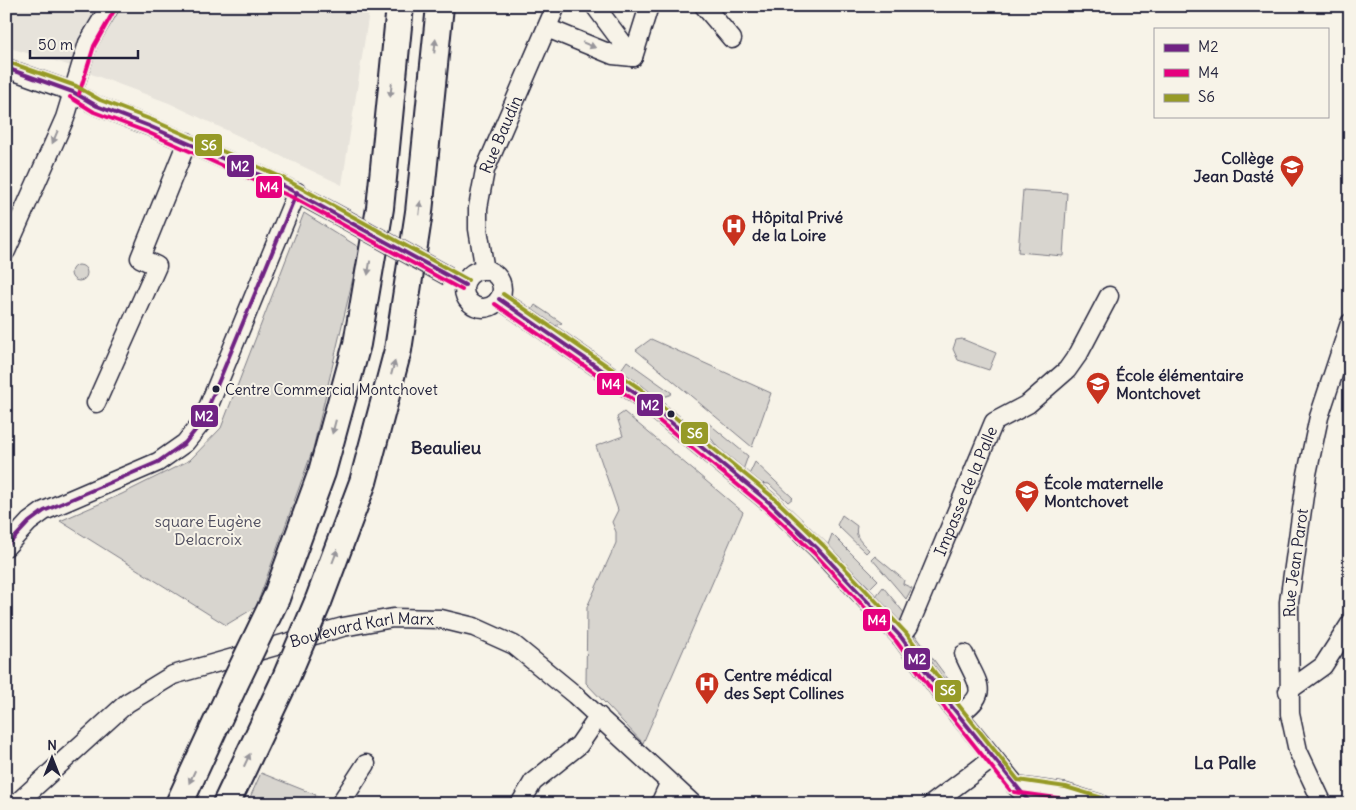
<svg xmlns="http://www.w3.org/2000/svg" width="1356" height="810" font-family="Delius,sans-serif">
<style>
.built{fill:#e7e3db}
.green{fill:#d8d5cf;stroke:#7d7c85}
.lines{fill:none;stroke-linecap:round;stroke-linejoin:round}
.minor-casing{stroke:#22223b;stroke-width:21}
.highway-casing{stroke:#22223b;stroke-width:30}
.minor{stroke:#f7f3e8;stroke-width:18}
.highway{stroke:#f7f3e8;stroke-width:26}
.minor-bridge-casing{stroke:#22223b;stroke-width:21;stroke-linecap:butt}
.highway-bridge-casing{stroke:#22223b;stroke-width:30;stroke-linecap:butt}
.minor-bridge{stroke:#f7f3e8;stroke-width:18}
.highway-bridge{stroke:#f7f3e8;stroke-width:26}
.bus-1-casing{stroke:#f7f3e8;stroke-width:8}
.bus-2-casing{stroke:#f7f3e8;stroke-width:8}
.bus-3-casing{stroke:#f7f3e8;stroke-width:8}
.bus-1{stroke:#702283;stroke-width:4}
.bus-2{stroke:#e6007e;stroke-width:4}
.bus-3{stroke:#969a27;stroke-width:4}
.oneway{fill:#97959a}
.bus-dot{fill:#22223b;stroke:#f7f3e8;stroke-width:2}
.labels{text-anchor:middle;stroke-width:4;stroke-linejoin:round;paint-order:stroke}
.bus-label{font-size:15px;fill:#22223b;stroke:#f7f3e8;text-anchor:start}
.street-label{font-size:16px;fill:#22223b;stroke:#f7f3e8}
.poi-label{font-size:16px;font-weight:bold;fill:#22223b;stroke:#f7f3e8;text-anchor:start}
.park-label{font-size:16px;fill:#504f60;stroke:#f7f3e8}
.neighbourhood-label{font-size:18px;font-weight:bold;fill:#22223b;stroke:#f7f3e8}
.line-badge{stroke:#f7f3e8;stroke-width:2}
.badge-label{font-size:14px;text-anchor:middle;font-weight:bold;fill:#fff}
</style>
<rect width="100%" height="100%" fill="#f7f3e8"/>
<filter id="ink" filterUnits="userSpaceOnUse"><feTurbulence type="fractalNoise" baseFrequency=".02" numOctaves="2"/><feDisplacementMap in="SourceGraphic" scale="10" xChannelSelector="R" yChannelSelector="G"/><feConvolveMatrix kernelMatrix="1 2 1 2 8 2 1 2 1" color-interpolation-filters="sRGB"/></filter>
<g filter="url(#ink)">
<path class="built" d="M 6,6 L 370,6 L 342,185 L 169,103 L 62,63 L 6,47 Z"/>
<path class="green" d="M 1023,190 L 1067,193 L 1063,256 L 1018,252 Z
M 304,213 L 360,248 L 313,449 L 256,607 L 226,625 L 60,521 L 122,494 L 190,460 L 221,428 Z
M71 273a8 8 0 1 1 16 0a8 8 0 1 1-16 0Z
M 535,305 L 562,323 L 555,326 L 532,310 Z
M 651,339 L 771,393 L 752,447 L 636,350 Z
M 962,339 L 996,353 L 989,370 L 958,360 L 953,349 L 956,340 Z
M 627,361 L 672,393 C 660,405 631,380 620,371 Z
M 624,412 L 743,512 L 643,743 L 586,683 L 587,607 L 616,543 L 616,532 L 612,522 L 618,510 L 596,446 L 623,436 L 617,417 Z
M 707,422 L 748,456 L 743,470 L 718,448 L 706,431 L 709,427 L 705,424 Z
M 755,462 L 793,498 L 788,502 L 769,484 L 759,483 L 749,475 Z
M 842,515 L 857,526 C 854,537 862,543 869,550 L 866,553 L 837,525 Z
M 832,534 L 878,580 L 870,588 L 827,547 Z
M 875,556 L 904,580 L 903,584 L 912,588 L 906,599 L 872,559 Z
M 883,587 L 905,614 L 903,620 L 897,621 L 876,596 Z
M 913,632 L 960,695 L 955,697 L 913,638 Z
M 261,773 L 316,795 L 311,804 L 247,804 Z"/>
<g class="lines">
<defs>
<g id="minor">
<path d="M 595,6 L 633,57"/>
<path d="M 704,6 L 732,39"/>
<path d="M 547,28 L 613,55 L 633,57"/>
<path d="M 633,57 L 649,6"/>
<path d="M 6,68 L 73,92 L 97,106 L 149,126 L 278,183 L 343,218"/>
<path d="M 6,251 L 65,118 L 88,43 L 110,6"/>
<circle cx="483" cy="289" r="19"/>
<path id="s1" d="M 485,271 L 478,229 L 478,208 L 485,170 L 556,6"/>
<path d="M 499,299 L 635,393 L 770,503 L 818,549 L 901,637 L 952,707 L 1031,804"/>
<path d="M 96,403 L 157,266 L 140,258 L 187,142"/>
<path d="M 6,547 L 29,522 L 44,511 L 158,462 L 185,443 L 202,422 L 297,192"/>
<path id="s2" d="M 901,637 L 909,626 L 994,422 L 1028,404 L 1067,370 L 1079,353 L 1109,296"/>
<path d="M 1288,691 L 1323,666 L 1350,624"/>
<path d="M 958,715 C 991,692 978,686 964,654"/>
<path d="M 1015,786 L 1065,793 L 1100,804"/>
<path id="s3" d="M 16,804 L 127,703 L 173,675 L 343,627 L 393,618 L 441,619 L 474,627 L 514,645 L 575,695 L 693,804"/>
<path d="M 340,804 L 366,764"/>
<path d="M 520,804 L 533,782 L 579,745 L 599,716"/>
<path d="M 660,804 L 669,784"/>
<path d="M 932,804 L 993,758"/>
<path id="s4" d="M 1323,804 L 1298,751 L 1290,714 L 1289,602 L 1307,474 L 1319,417 L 1350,323"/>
</g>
<path id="highway" d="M 276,598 L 322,472 L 357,344 L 380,208 L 400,6
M 318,602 L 363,482 L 398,350 L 419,212 L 440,6
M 179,804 L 234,685
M 226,804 L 284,682"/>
</defs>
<use href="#minor" class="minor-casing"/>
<use href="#highway" class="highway-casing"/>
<use href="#minor" class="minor"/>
<use href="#highway" class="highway"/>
<defs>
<path id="minor-bridge" d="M 343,218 L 448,276"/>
<path id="highway-bridge" d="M 284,682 L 318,602
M 234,685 L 276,598"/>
</defs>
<use href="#minor-bridge" class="minor-bridge-casing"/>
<use href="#highway-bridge" class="highway-bridge-casing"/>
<use href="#minor-bridge" class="minor-bridge"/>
<use href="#highway-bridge" class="highway-bridge"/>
<defs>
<path id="bus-1" d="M 6,68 L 73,92 L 97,106 L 149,126 L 278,183 L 465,285
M 499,299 L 635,393 L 770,503 L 818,549 L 901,637 L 952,707 L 1031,804
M 6,547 L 29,522 L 44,511 L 158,462 L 185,443 L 202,422 L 297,192"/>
<path id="bus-2" d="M 79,94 L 94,46 L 115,9
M 70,97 L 94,112 L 147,132 L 294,198 L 462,290
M 495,304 L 631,398 L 766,508 L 814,553 L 896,641 L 947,711 L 1010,790
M 1014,792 L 1064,799 L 1078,804"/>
<path id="bus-3" d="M 8,62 L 76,86 L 100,100 L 152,120 L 281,177 L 468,280
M 503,294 L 639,388 L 774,498 L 823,545 L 906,633 L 957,703 L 1018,780 L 1066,787 L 1102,798"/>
</defs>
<use href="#bus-1" class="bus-1-casing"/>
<use href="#bus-2" class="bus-2-casing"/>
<use href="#bus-3" class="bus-3-casing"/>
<use href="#bus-1" class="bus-1"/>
<use href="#bus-2" class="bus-2"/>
<use href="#bus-3" class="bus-3"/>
</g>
<defs><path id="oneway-solid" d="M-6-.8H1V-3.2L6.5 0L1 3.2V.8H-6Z" transform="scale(1.25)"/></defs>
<g class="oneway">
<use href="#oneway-solid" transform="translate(589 45) rotate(23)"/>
<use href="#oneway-solid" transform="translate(435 46) rotate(-84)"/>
<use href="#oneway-solid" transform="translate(391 90) rotate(96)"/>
<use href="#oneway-solid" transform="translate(55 137) rotate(113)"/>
<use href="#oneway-solid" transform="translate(420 208) rotate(-84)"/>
<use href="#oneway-solid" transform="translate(369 268) rotate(99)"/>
<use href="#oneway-solid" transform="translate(393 368) rotate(-75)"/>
<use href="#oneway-solid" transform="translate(334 427) rotate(105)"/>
<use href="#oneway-solid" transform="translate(335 556) rotate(-69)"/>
<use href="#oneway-solid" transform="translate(247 760) rotate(-65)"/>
<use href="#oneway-solid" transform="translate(192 777) rotate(115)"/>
</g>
</g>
<defs>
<symbol id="school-pin" viewBox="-11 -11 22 30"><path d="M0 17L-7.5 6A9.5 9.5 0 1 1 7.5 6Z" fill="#c8321e" stroke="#f7f3e8"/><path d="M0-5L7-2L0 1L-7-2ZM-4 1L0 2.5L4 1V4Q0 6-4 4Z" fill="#fff"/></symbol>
<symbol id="hospital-pin" viewBox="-11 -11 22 30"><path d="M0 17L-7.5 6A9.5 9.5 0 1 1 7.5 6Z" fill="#c8321e" stroke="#f7f3e8"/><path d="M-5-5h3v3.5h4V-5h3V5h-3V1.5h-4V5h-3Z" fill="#fff"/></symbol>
</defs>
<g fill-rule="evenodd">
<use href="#school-pin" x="1278" y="153" width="28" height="38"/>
<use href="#hospital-pin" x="720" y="212" width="28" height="38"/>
<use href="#school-pin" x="1084" y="370" width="28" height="38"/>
<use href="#school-pin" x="1013" y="478" width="28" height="38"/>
<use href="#hospital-pin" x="693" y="670" width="28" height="38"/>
</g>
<g class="bus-dot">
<circle cx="216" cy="389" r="4.5"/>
<circle cx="671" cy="414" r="4.5"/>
</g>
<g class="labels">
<g class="bus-label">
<text x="225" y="395">Centre Commercial Montchovet</text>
</g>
<g class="street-label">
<text dy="6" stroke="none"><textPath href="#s1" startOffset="141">Rue Baudin</textPath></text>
<text dy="6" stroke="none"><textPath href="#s2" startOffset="160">Impasse de la Palle</textPath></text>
<text dy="6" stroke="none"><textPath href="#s4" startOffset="248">Rue Jean Parot</textPath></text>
<text dy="6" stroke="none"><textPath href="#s3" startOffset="399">Boulevard Karl Marx</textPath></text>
</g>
<g class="poi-label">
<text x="1274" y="164" text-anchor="end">Collège<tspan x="1274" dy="18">Jean Dasté</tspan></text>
<text x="752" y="223">Hôpital Privé<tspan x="752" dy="18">de la Loire</tspan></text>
<text x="1116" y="381">École élémentaire<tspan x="1116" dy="18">Montchovet</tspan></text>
<text x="1044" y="489">École maternelle<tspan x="1044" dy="18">Montchovet</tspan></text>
<text x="724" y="681">Centre médical<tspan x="724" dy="18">des Sept Collines</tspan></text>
</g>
<g class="park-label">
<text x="208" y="527">square Eugène<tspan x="208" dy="18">Delacroix</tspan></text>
</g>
<g class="neighbourhood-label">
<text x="446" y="454">Beaulieu</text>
<text x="1225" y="769">La Palle</text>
</g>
</g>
<g class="line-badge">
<rect x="194" y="133" width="29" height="24" rx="5" fill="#969a27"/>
<rect x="226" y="154" width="29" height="24" rx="5" fill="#702283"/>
<rect x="255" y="175" width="28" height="24" rx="5" fill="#e6007e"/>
<rect x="596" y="372" width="29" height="24" rx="5" fill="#e6007e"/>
<rect x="636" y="393" width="28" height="24" rx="5" fill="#702283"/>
<rect x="190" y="404" width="29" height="24" rx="5" fill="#702283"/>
<rect x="680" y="421" width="29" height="24" rx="5" fill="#969a27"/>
<rect x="862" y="608" width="29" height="24" rx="5" fill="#e6007e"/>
<rect x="903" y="647" width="28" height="24" rx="5" fill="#702283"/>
<rect x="934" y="679" width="28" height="24" rx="5" fill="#969a27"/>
</g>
<g class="badge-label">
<text x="209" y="150">S6</text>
<text x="240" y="171">M2</text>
<text x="269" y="192">M4</text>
<text x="611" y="389">M4</text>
<text x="650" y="410">M2</text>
<text x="204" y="421">M2</text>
<text x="695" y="438">S6</text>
<text x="877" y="625">M4</text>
<text x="917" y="664">M2</text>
<text x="948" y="695">S6</text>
</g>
<rect width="1356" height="810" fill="none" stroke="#f7f3e8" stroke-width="25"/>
<rect x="12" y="12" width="1331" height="785" fill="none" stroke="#22223b" stroke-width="2" filter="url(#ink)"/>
<rect x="1154" y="28" width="175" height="90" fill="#f7f3e8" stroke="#a29fa3"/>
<rect x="1164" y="44" width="25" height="8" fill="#702283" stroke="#a29fa3"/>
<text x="1198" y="52" font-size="15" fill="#22223b">M2</text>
<rect x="1164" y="69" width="25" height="8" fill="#e6007e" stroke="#a29fa3"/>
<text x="1198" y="78" font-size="15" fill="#22223b">M4</text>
<rect x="1164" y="94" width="25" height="8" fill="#969a27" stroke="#a29fa3"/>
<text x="1198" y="102" font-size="15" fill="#22223b">S6</text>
<g transform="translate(52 758)" stroke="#f7f3e8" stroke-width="4" paint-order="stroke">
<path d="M0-4L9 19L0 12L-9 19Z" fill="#22223b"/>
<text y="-8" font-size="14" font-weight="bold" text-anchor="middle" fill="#22223b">N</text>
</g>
<path d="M30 50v8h108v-8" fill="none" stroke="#22223b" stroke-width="2.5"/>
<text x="38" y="50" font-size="15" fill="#22223b" stroke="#f7f3e8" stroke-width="4" paint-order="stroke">50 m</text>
</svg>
